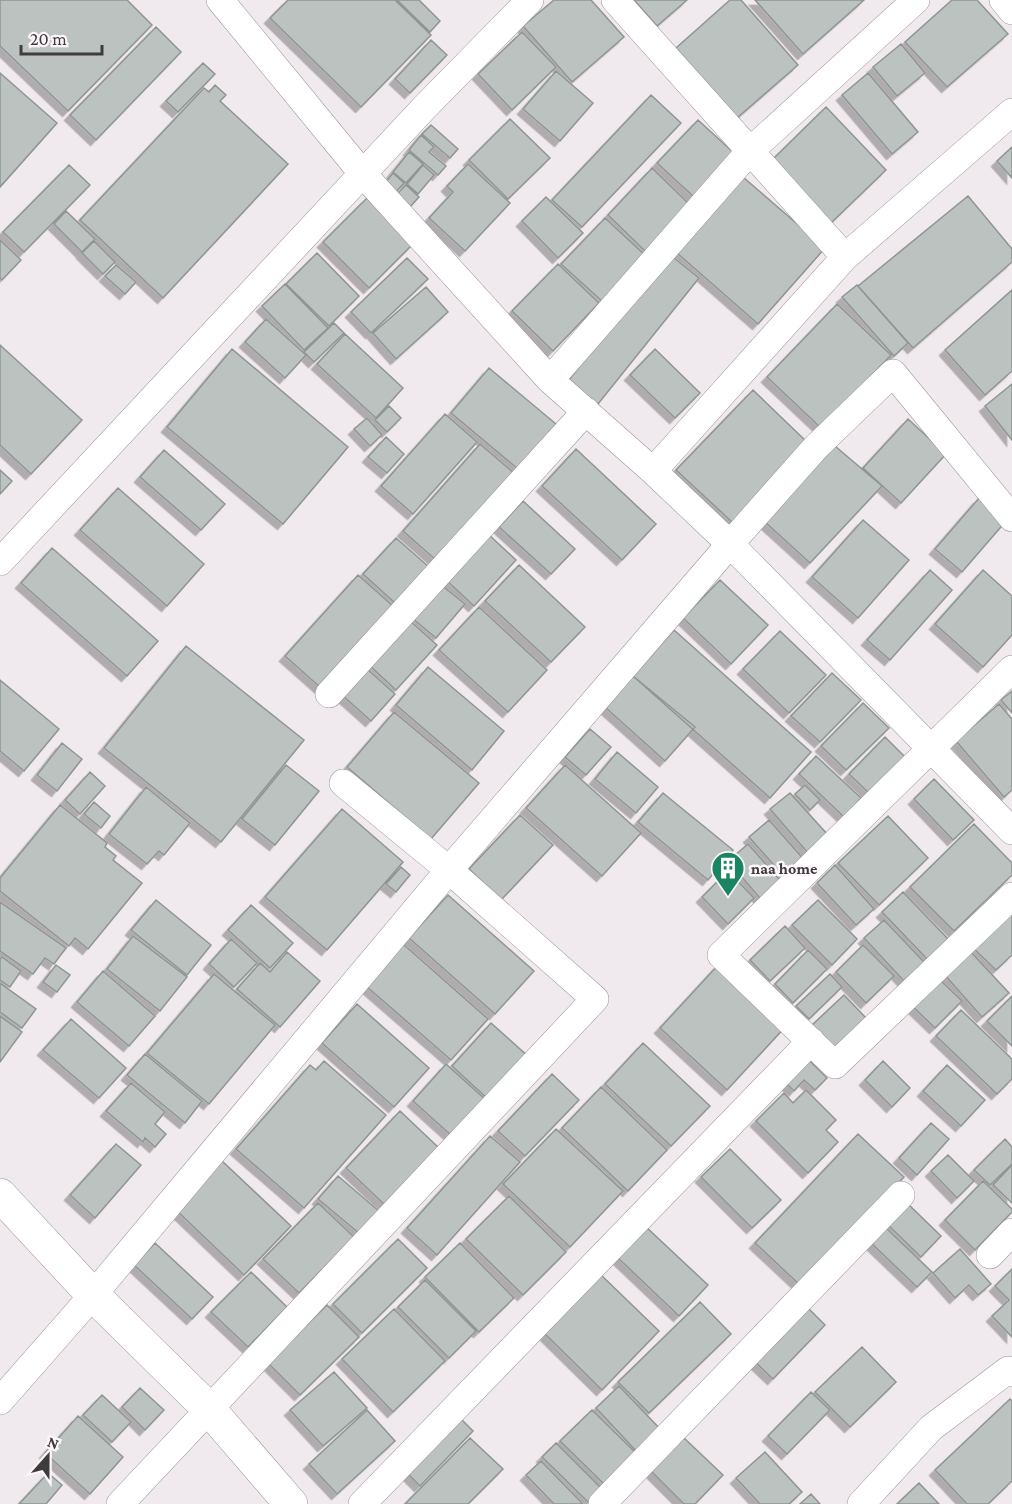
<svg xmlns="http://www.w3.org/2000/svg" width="1012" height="1504" font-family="'Crimson Pro',serif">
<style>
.building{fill:#bbc2bf;stroke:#8f9692;stroke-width:1.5;filter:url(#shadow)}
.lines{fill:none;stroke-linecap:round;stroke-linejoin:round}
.minor-casing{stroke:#9a9498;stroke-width:28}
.tertiary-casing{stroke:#9a9498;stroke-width:34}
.minor{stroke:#fff;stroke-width:27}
.tertiary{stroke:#fff;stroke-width:33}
.labels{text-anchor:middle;stroke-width:5;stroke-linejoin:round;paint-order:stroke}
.poi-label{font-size:16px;font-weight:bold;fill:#3e3c3d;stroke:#fdf7fb;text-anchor:start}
</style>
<defs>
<filter id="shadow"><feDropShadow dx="-5.5" dy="5.5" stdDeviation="0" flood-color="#0004"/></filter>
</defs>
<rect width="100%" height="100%" fill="#f0e9ee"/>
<path class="building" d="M 0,0 L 127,0 L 152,25 L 68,111 L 0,46 Z
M 288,0 L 395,0 L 431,35 L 361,107 L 270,18 Z
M 397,0 L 419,0 L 440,21 L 430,32 Z
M 554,0 L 591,0 L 624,37 L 572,82 L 523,26 Z
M 634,0 L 687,0 L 657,26 Z
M 730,0 L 741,0 L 798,65 L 737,118 L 676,48 Z
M 755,0 L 864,0 L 803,54 Z
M 952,0 L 977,0 L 1008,34 L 947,87 L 905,42 Z
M 156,27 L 181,52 L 96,140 L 70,115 Z
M 522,32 L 556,67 L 512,110 L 478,74 Z
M 431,40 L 447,55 L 410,93 L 395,79 Z
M 901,44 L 925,73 L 897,96 L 873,67 Z
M 203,63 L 215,74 L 178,112 L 166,101 Z
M 556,71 L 593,103 L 560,141 L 523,109 Z
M 0,73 L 57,123 L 0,187 Z
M 868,73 L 918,132 L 892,154 L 842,95 Z
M 215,85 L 226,95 L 220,101 L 288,164 L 163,298 L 80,220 L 204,88 L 209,92 Z
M 651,95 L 681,123 L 582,227 L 552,200 Z
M 826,107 L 886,170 L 831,223 L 771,161 Z
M 510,119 L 550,158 L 508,199 L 469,160 Z
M 698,120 L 735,154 L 694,197 L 657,163 Z
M 431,125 L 458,149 L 450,158 L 422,134 Z
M 421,135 L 434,147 L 429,152 L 446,166 L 438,175 L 409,150 Z
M 1012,147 L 1012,178 L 997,161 Z
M 409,152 L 423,164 L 406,183 L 393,172 Z
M 468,164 L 510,203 L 465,251 L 429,218 L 453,192 L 447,186 Z
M 69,165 L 90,185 L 24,252 L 3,232 Z
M 423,165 L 434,175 L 418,194 L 407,184 Z
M 652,168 L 690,205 L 646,252 L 608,215 Z
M 393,173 L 404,183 L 395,193 L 384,184 Z
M 743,177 L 825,248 L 758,324 L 677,253 Z
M 406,185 L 419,197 L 410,207 L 397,194 Z
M 968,196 L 1012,249 L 1012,262 L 913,348 L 858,286 Z
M 546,197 L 583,233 L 558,258 L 522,221 Z
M 367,198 L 413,244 L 369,288 L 323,242 Z
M 66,211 L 95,239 L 82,252 L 54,224 Z
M 605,218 L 646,256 L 603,302 L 561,264 Z
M 0,240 L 21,260 L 2,280 L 0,278 Z
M 94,241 L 115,262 L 103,274 L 82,253 Z
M 317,253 L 359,296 L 329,326 L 286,284 Z
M 669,254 L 699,278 L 598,404 L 568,381 Z
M 407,258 L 428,279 L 371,333 L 351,312 Z
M 558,264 L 599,303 L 553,351 L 512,311 Z
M 116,265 L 136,282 L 125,294 L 105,276 Z
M 285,284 L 328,328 L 304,350 L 262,306 Z
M 857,285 L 908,343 L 894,356 L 842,297 Z
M 426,287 L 448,312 L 396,359 L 373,333 Z
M 1012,290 L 1012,371 L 985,395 L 945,350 Z
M 837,304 L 891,355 L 821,428 L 767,377 Z
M 266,319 L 306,355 L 285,378 L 245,342 Z
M 334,323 L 344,333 L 314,362 L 304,352 Z
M 345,334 L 403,388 L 376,418 L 317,364 Z
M 0,345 L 82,420 L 31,474 L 0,445 Z
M 232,349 L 348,447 L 283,524 L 167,427 Z
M 655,349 L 700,393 L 675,418 L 630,375 Z
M 489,368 L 556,424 L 518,469 L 451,413 Z
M 1012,384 L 1012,440 L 985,406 Z
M 753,390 L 808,443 L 732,522 L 676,470 Z
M 389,406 L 401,418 L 387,432 L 375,420 Z
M 445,414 L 477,442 L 413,514 L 381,486 Z
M 367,418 L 382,435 L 370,446 L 354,429 Z
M 908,419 L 946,454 L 901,503 L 863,468 Z
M 386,437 L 404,454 L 387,473 L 368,457 Z
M 480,444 L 515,474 L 437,561 L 403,531 Z
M 835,446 L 882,486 L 810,563 L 765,522 Z
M 576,449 L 656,524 L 622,560 L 542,486 Z
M 164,450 L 225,504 L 201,530 L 140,477 Z
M 0,470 L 12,481 L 0,494 Z
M 118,488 L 204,564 L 167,606 L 80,530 Z
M 979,498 L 1006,521 L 962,572 L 935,549 Z
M 523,501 L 575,549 L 551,574 L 499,527 Z
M 863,520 L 909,560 L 858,618 L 812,577 Z
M 487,533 L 516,560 L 474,606 L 445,579 Z
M 396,538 L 429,567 L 395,603 L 363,574 Z
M 52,548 L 158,641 L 127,676 L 21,583 Z
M 519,565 L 585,627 L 551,662 L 485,601 Z
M 930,570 L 952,590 L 890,660 L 867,640 Z
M 983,570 L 1012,596 L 1012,635 L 983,667 L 935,624 Z
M 358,575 L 393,606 L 321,688 L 285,656 Z
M 720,580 L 768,625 L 731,664 L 683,618 Z
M 440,584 L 465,604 L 436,638 L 412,618 Z
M 479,607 L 547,670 L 508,712 L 439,650 Z
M 410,621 L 437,645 L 396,690 L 369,665 Z
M 674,630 L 811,752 L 770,798 L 633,676 Z
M 780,631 L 826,675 L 789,713 L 743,669 Z
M 186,646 L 304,740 L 221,842 L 104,748 Z
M 428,667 L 504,731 L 472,770 L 396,705 Z
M 366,668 L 395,694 L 371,721 L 342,695 Z
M 832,673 L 861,700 L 820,742 L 791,716 Z
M 633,676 L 695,727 L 665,761 L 606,708 Z
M 0,680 L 59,729 L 24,771 L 0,751 Z
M 1012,691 L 1012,713 L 1001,700 Z
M 863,703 L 889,728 L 846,770 L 821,746 Z
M 999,704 L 1012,719 L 1012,790 L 1004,797 L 956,741 Z
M 394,712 L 479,783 L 431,839 L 347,767 Z
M 590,729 L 611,747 L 586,775 L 565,757 Z
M 885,737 L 907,759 L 871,795 L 849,774 Z
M 62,743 L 82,759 L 57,791 L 37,775 Z
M 617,752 L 658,787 L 636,813 L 595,779 Z
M 816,756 L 861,798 L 844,817 L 799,774 Z
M 286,765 L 319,791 L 275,845 L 242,819 Z
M 565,765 L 641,833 L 602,876 L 526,808 Z
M 90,772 L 105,786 L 80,814 L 65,800 Z
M 934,779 L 974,820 L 953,840 L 914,799 Z
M 805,785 L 820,800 L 810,810 L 795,794 Z
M 146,787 L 190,823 L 164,855 L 159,851 L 147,864 L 109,834 Z
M 663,793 L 733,850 L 708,880 L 638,822 Z
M 790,793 L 828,835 L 808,853 L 770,809 Z
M 94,802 L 110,816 L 101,828 L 84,814 Z
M 60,805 L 107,843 L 105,847 L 116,856 L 113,860 L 142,883 L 88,949 L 75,938 L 69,946 L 0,891 L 0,878 Z
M 342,809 L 403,862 L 327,950 L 265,897 Z
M 520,815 L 553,845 L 501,900 L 469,869 Z
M 888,816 L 928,858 L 879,905 L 838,863 Z
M 769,820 L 807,863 L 787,880 L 749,837 Z
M 974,824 L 1012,863 L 1012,875 L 954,931 L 910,887 Z
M 748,844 L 786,887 L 765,904 L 728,861 Z
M 835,865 L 874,909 L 856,925 L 817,883 Z
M 401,867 L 410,875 L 396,892 L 386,884 Z
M 728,871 L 754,898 L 728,924 L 702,897 Z
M 903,892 L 949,940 L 928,960 L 882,912 Z
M 448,895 L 534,971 L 495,1014 L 409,938 Z
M 156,900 L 211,945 L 187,975 L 131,930 Z
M 818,900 L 857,939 L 832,965 L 792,925 Z
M 0,902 L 66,948 L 54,964 L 45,958 L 33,974 L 0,951 Z
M 251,905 L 293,943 L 270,968 L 228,930 Z
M 1012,905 L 1012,955 L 996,970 L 971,946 Z
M 884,920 L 924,962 L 904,981 L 864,938 Z
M 785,926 L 805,948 L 770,981 L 750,960 Z
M 133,936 L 187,977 L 160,1011 L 107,969 Z
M 231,939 L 257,963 L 234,987 L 209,964 Z
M 403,944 L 488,1019 L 451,1060 L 366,986 Z
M 863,945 L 894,976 L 866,1003 L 836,972 Z
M 808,950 L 827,969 L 793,1003 L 775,984 Z
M 969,950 L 1009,993 L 982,1017 L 943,973 Z
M 287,952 L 320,981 L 280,1027 L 237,989 L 260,963 L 270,972 Z
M 2,957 L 21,971 L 10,987 L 0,980 L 0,959 Z
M 719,964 L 787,1025 L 727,1090 L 660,1028 Z
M 56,965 L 70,975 L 57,992 L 43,982 Z
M 103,971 L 155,1016 L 129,1046 L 77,1002 Z
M 214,974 L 275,1025 L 209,1104 L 147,1053 Z
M 830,974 L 842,987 L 809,1019 L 796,1006 Z
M 936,976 L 962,1001 L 935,1028 L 909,1003 Z
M 0,983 L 36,1009 L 22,1028 L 0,1012 Z
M 844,995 L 866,1018 L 833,1051 L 810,1027 Z
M 1012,996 L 1012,1046 L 987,1021 Z
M 357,1004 L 429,1068 L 394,1107 L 322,1043 Z
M 961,1010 L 1012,1059 L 1012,1079 L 997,1094 L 936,1036 Z
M 0,1016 L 22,1032 L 0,1062 Z
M 71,1019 L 126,1068 L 99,1098 L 43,1050 Z
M 491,1023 L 530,1058 L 490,1101 L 452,1066 Z
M 643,1043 L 710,1106 L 671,1146 L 605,1084 Z
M 145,1054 L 202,1101 L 185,1123 L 127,1075 Z
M 808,1059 L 827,1078 L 815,1090 L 804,1080 L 794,1091 L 785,1082 Z
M 324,1061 L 386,1115 L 304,1208 L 236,1149 L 310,1065 L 316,1070 Z
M 883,1061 L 910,1088 L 892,1107 L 865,1080 Z
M 446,1064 L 486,1100 L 453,1137 L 413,1101 Z
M 947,1065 L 985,1100 L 961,1126 L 923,1091 Z
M 552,1074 L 579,1100 L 525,1156 L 498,1131 Z
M 131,1083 L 165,1112 L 155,1124 L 166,1134 L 155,1147 L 145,1138 L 143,1142 L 106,1111 Z
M 601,1087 L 667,1150 L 628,1191 L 562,1128 Z
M 806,1090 L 836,1120 L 826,1130 L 838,1142 L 808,1173 L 756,1121 L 784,1093 L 793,1103 Z
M 400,1111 L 439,1148 L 386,1206 L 346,1168 Z
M 931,1123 L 949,1139 L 917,1175 L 899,1158 Z
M 556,1129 L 623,1191 L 570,1247 L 503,1184 Z
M 858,1134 L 904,1177 L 801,1286 L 755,1243 Z
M 490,1136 L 520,1162 L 437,1255 L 407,1228 Z
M 1005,1139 L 1012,1147 L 1012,1164 L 990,1185 L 974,1170 Z
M 116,1144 L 141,1165 L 95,1218 L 70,1195 Z
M 730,1149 L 781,1200 L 752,1228 L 701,1177 Z
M 948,1155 L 974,1181 L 957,1198 L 931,1171 Z
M 221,1160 L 291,1226 L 244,1275 L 175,1209 Z
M 1012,1165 L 1012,1203 L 993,1185 Z
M 338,1176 L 380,1212 L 360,1234 L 318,1199 Z
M 983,1181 L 1012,1209 L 1012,1212 L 975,1250 L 945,1220 Z
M 509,1196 L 566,1252 L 523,1295 L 466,1239 Z
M 318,1203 L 354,1237 L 299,1293 L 263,1259 Z
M 907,1203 L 941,1236 L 921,1257 L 887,1224 Z
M 645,1226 L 708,1285 L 679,1316 L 616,1256 Z
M 884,1226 L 932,1272 L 917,1287 L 869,1241 Z
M 398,1239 L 427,1268 L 362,1333 L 333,1304 Z
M 155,1243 L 213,1297 L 192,1319 L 134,1265 Z
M 460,1243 L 514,1298 L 479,1332 L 425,1277 Z
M 960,1249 L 991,1284 L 978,1295 L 969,1285 L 955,1298 L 933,1273 Z
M 1012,1269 L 1012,1337 L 992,1316 L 1009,1300 L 995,1286 Z
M 251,1272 L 287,1307 L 248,1347 L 211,1312 Z
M 599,1273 L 659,1331 L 602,1390 L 542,1331 Z
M 425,1280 L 476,1331 L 449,1358 L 398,1307 Z
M 700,1302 L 731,1334 L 649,1413 L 618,1382 Z
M 327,1305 L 359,1337 L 300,1395 L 268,1363 Z
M 806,1306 L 825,1325 L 773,1379 L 753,1360 Z
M 394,1309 L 445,1361 L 393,1412 L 342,1359 Z
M 862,1347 L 896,1382 L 850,1427 L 815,1392 Z
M 334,1372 L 367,1408 L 323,1446 L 290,1410 Z
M 619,1386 L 663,1432 L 639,1454 L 596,1408 Z
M 140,1388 L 164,1410 L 145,1430 L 122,1407 Z
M 811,1392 L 830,1410 L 787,1454 L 768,1436 Z
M 102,1395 L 131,1422 L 112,1442 L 83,1415 Z
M 1010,1399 L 1012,1401 L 1012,1481 L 988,1504 L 967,1504 L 935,1470 Z
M 367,1410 L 395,1441 L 337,1494 L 309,1464 Z
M 592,1410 L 638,1455 L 606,1486 L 560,1441 Z
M 456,1414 L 473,1431 L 420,1486 L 403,1469 Z
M 78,1416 L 123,1457 L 90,1494 L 45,1453 Z
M 470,1438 L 503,1469 L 468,1504 L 405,1504 Z
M 684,1438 L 723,1475 L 695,1504 L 684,1504 L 651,1471 Z
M 556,1443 L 603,1490 L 589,1503 L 542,1457 Z
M 765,1452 L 802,1492 L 789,1504 L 760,1504 L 736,1478 Z
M 541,1461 L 582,1503 L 582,1504 L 554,1504 L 526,1475 Z
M 48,1473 L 62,1485 L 46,1504 L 19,1504 Z
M 919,1483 L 939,1504 L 897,1504 Z
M 811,1494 L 820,1504 L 800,1504 Z"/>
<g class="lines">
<defs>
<path id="minor" d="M 220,0 L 363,174 L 550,380 L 653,471 L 730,544 L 1012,831
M 615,0 L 845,257
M 1003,0 L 1012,11
M 550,380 L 749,152 L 916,0
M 653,471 L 845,257 L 1012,112
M 0,562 L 423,109 L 530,0
M 1012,669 L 721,955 L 835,1065 L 1012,896
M 329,694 L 586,411
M 990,1255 L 1012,1232
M 0,1401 L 93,1295 L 449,870 L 730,544 L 816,447 L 893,373 L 1012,518
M 120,1504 L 595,999 L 449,870 L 343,783
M 362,1504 L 811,1041
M 602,1504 L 901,1195
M 861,1504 L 931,1428 L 1008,1370 L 1012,1373"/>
<path id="tertiary" d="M 0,1195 L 93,1295 L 209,1409 L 291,1504"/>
</defs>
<use href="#minor" class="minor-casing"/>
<use href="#tertiary" class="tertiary-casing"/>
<use href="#minor" class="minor"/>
<use href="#tertiary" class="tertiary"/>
</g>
<defs>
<symbol id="building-pin" viewBox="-11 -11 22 30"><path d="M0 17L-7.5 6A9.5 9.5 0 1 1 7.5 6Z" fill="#1a8562" stroke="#fdf7fb"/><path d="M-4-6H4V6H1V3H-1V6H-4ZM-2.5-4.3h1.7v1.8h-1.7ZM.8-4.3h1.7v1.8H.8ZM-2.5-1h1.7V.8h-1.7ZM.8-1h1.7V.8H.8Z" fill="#fff"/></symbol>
</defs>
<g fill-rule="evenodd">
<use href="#building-pin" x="709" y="849" width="38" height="52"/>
</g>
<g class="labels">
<g class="poi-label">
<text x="751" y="874">naa home</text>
</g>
</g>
<g transform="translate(48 1456) rotate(21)" stroke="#fdf7fb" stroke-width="4.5" paint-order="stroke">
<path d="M0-4.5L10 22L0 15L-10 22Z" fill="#3e3c3d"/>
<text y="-9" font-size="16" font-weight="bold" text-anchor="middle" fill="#3e3c3d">N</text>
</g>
<path d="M21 45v9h81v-9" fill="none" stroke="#3e3c3d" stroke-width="3"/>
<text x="30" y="45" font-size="18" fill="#3e3c3d" stroke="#fdf7fb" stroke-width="4.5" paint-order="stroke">20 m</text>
</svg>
